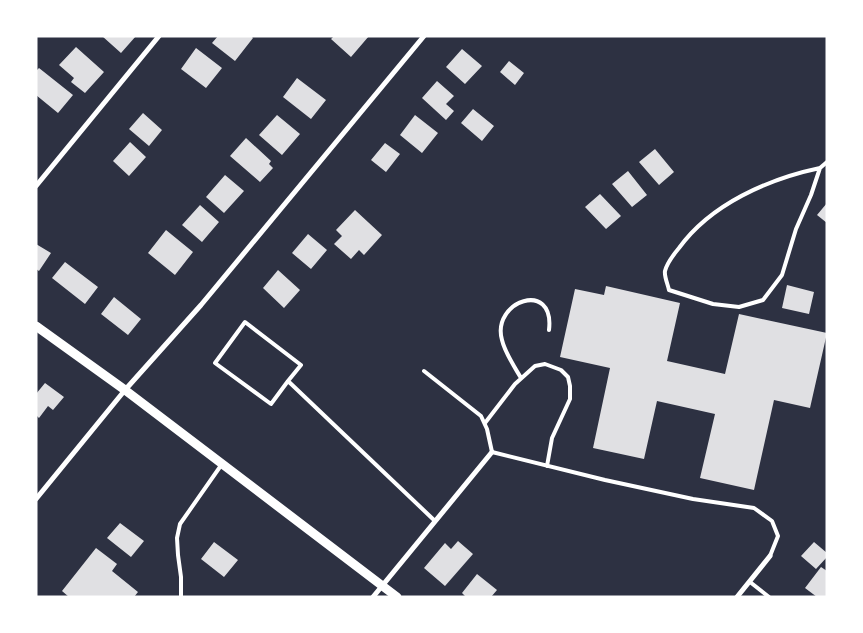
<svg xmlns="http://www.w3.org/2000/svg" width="863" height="633" font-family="'IBM Plex Sans',sans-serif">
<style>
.building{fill:#e0e0e3}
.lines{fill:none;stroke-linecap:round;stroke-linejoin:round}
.service{stroke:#fff;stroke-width:4}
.minor{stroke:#fff;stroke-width:5}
.tertiary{stroke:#fff;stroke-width:9}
</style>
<rect width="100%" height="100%" fill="#2d3142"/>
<path class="building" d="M 102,36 L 136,36 L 121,53 Z
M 218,36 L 251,36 L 253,38 L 235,61 L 212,43 Z
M 334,36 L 369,36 L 351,57 L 331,39 Z
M 76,47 L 104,72 L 85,93 L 71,82 L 74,78 L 59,65 Z
M 196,48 L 222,68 L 206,88 L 181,69 Z
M 462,49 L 482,66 L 465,84 L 446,67 Z
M 509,61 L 524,73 L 515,85 L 500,72 Z
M 39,68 L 73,95 L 58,113 L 36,95 L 36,71 Z
M 297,78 L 326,100 L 311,119 L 283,97 Z
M 437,81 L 454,96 L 446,104 L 454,111 L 446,120 L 422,98 Z
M 473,109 L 494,126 L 482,141 L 461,123 Z
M 143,113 L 162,130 L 149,146 L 129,129 Z
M 277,115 L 300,134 L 282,155 L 259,135 Z
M 415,115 L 438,133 L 422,153 L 400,135 Z
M 246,138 L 271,161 L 269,164 L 273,168 L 260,182 L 230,156 Z
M 130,142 L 146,157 L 129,176 L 113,161 Z
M 385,143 L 400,154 L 386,172 L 371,160 Z
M 655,149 L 674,172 L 659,185 L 639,162 Z
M 628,171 L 647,195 L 632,207 L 612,184 Z
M 225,175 L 244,191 L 224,213 L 206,197 Z
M 600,194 L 621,216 L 606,229 L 585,207 Z
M 827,203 L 827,223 L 817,215 Z
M 200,205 L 219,222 L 202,242 L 182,225 Z
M 355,210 L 382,235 L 364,255 L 359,250 L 351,259 L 334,244 L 342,236 L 336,230 Z
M 166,230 L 193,252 L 175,275 L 148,253 Z
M 308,234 L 327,250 L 311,269 L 292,253 Z
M 36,244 L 51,253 L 39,271 L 36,269 Z
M 65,262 L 98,287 L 85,304 L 52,278 Z
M 278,270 L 300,290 L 284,308 L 263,288 Z
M 787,285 L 814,292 L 809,314 L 782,308 Z
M 606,286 L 680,303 L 667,361 L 725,374 L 739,314 L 827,333 L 810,408 L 774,400 L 754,490 L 700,478 L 715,414 L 657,401 L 644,459 L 593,448 L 610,368 L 560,357 L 575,289 L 604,295 Z
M 114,297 L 141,319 L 128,335 L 101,314 Z
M 45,383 L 64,397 L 53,410 L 48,406 L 39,418 L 36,415 L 36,394 Z
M 120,523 L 144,541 L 131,557 L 107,538 Z
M 458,541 L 473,554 L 445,586 L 424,568 L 445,543 L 451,549 Z
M 214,542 L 238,560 L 224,577 L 201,559 Z
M 814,542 L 827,553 L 827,557 L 816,569 L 801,556 Z
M 96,548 L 117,564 L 112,571 L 138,592 L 134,597 L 69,597 L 62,591 Z
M 821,567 L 827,571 L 827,597 L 817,597 L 805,588 Z
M 477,574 L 497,590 L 491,597 L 466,597 L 462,593 Z"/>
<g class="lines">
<path class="service" d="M 820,168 C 768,179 711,204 679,248 C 674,254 667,263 665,271 C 664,276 668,285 669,290 L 713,304 L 739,307 L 763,300 L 782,275 L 796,229 L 811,195 L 820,168 L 827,162
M 424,371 L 481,416 L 487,429 L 492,452 L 605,480 L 693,499 L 754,508 L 772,521 L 778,536 L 770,556
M 521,378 C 514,366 505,353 502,340 C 491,301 555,279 549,330
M 288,381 L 301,365 L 245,322 L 215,363 L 271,404 L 288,381 L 435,521
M 485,423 L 515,384 L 535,366 L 545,364 L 561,370 L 568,377 L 570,386 L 570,399 L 552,438 L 547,466
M 750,582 L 769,597
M 181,597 L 181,577 L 178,555 L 177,538 L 180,524 L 222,464"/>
<path class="minor" d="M 36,186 L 159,36
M 36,499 L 125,390 L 201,305 L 424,36
M 373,597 L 492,452
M 737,597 L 770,556"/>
<path class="tertiary" d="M 36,326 L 125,390 L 397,597"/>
</g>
<rect width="863" height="633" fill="none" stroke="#ffffff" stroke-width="75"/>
</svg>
